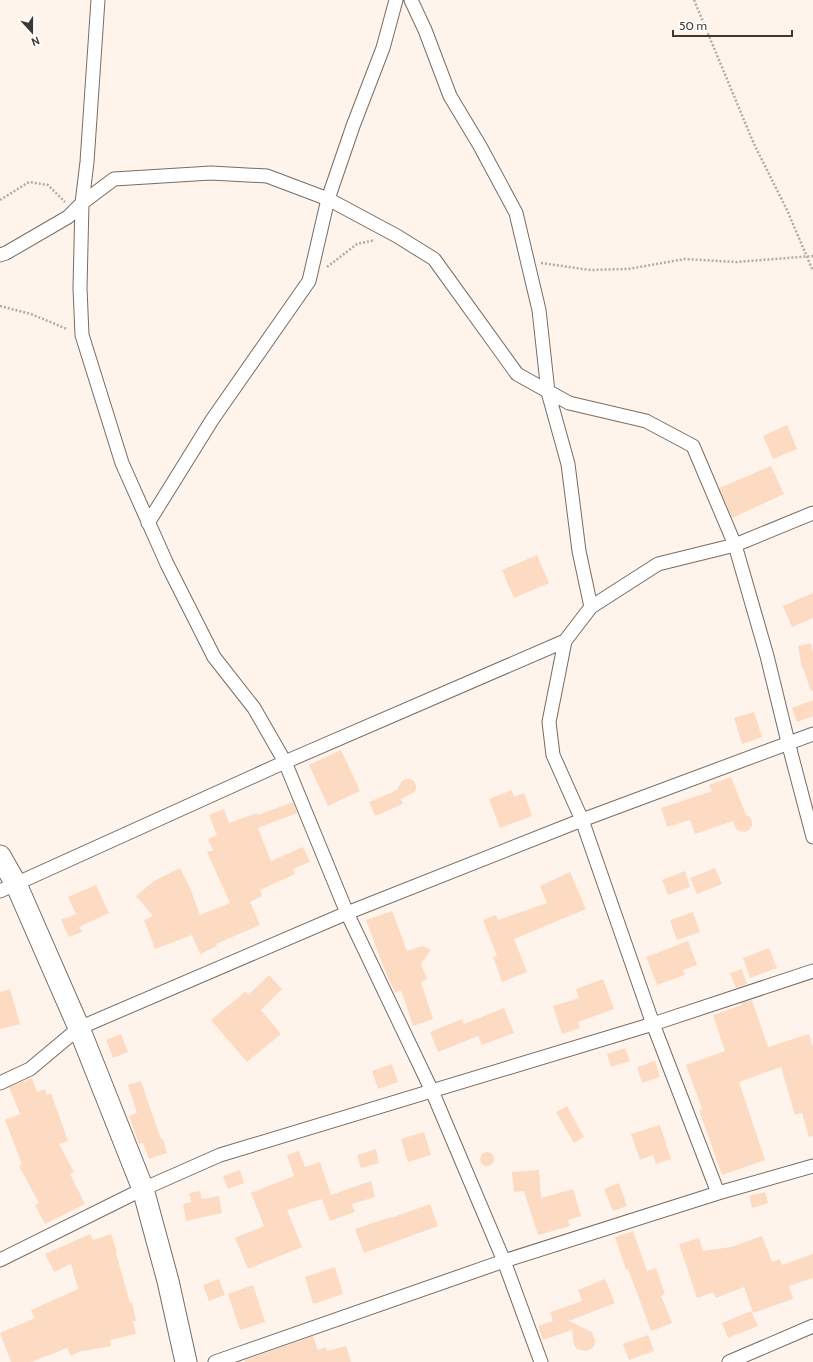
<svg xmlns="http://www.w3.org/2000/svg" width="813" height="1362" font-family="Cabin,sans-serif">
<style>
.building{fill:#fddac2}
.lines{fill:none;stroke-linecap:round;stroke-linejoin:round}
.street-casing{stroke:#766d66;stroke-width:15}
.primary-casing{stroke:#766d66;stroke-width:23}
.path{stroke:#b3aba5;stroke-width:2.5;stroke-dasharray:2 2;stroke-linecap:butt}
.street{stroke:#fff;stroke-width:13}
.primary{stroke:#fff;stroke-width:21}
</style>
<rect width="100%" height="100%" fill="#fef4ec"/>
<path class="building" d="M 787,425 L 797,449 L 773,459 L 763,436 Z
M 771,466 L 784,494 L 732,518 L 719,488 Z
M 537,555 L 549,583 L 514,598 L 502,570 Z
M 813,593 L 813,618 L 792,627 L 783,606 Z
M 811,643 L 813,652 L 813,691 L 811,691 L 803,668 L 802,668 L 798,646 Z
M 813,700 L 813,716 L 797,722 L 792,708 Z
M 754,712 L 762,737 L 742,744 L 734,718 Z
M 341,750 L 360,791 L 328,806 L 309,765 Z
M 731,777 L 746,815 L 750,817 L 752,821 L 752,826 L 749,830 L 745,832 L 740,831 L 736,829 L 733,821 L 695,834 L 690,820 L 667,827 L 661,808 L 712,791 L 709,785 Z
M 406,779 L 410,779 L 414,781 L 416,785 L 416,789 L 414,792 L 401,799 L 403,804 L 375,816 L 369,802 L 397,790 L 402,781 Z
M 512,790 L 514,797 L 524,793 L 532,816 L 500,828 L 489,799 Z
M 293,802 L 297,813 L 258,828 L 271,861 L 303,847 L 310,862 L 293,869 L 295,874 L 260,890 L 262,896 L 250,902 L 260,925 L 216,944 L 217,946 L 200,954 L 192,935 L 155,949 L 144,920 L 153,916 L 136,896 L 154,881 L 180,868 L 190,888 L 200,915 L 230,903 L 207,852 L 213,850 L 208,839 L 217,835 L 209,815 L 224,809 L 229,823 L 257,813 L 258,815 Z
M 715,868 L 722,884 L 697,894 L 690,878 Z
M 685,871 L 690,887 L 668,895 L 662,880 Z
M 570,872 L 586,909 L 514,939 L 527,972 L 502,982 L 493,957 L 497,956 L 483,920 L 496,915 L 498,920 L 547,903 L 540,886 Z
M 96,885 L 109,913 L 79,927 L 82,932 L 69,937 L 61,920 L 76,914 L 68,897 Z
M 392,911 L 407,951 L 422,946 L 431,950 L 421,964 L 427,979 L 421,982 L 433,1019 L 413,1026 L 401,990 L 395,993 L 384,968 L 366,920 Z
M 693,912 L 700,932 L 677,940 L 670,920 Z
M 688,941 L 697,965 L 683,970 L 685,975 L 657,985 L 646,957 Z
M 769,948 L 777,968 L 750,978 L 743,958 Z
M 742,969 L 747,984 L 736,988 L 730,973 Z
M 269,975 L 282,989 L 261,1010 L 281,1034 L 247,1062 L 211,1020 L 246,991 L 248,995 Z
M 603,979 L 614,1009 L 578,1022 L 580,1028 L 562,1034 L 553,1006 L 579,998 L 576,989 Z
M 10,989 L 20,1024 L 0,1029 L 0,992 Z
M 752,1000 L 768,1047 L 809,1034 L 813,1047 L 813,1136 L 809,1137 L 802,1113 L 795,1115 L 781,1067 L 739,1082 L 765,1160 L 722,1175 L 699,1110 L 702,1109 L 686,1065 L 725,1051 L 713,1015 L 742,1005 L 741,1003 Z
M 504,1008 L 514,1033 L 482,1045 L 478,1036 L 438,1052 L 430,1032 L 462,1019 L 464,1024 Z
M 121,1034 L 128,1052 L 113,1058 L 106,1040 Z
M 625,1048 L 630,1061 L 611,1067 L 607,1054 Z
M 655,1061 L 660,1077 L 642,1083 L 637,1067 Z
M 392,1064 L 398,1082 L 378,1089 L 372,1071 Z
M 32,1078 L 37,1092 L 45,1089 L 47,1095 L 51,1093 L 68,1141 L 59,1144 L 74,1172 L 70,1174 L 85,1204 L 45,1224 L 35,1205 L 39,1203 L 19,1166 L 22,1164 L 5,1120 L 20,1114 L 9,1087 Z
M 141,1081 L 150,1108 L 161,1139 L 163,1139 L 167,1153 L 149,1159 L 143,1143 L 139,1144 L 129,1116 L 137,1113 L 128,1085 Z
M 567,1106 L 584,1137 L 574,1143 L 556,1112 Z
M 660,1125 L 671,1159 L 656,1164 L 653,1155 L 640,1160 L 631,1134 Z
M 424,1132 L 431,1155 L 408,1162 L 401,1139 Z
M 376,1149 L 379,1163 L 361,1168 L 357,1155 Z
M 299,1151 L 305,1167 L 320,1162 L 331,1195 L 371,1181 L 375,1197 L 352,1204 L 355,1212 L 330,1221 L 322,1199 L 287,1210 L 302,1247 L 248,1269 L 235,1238 L 264,1226 L 251,1193 L 294,1176 L 287,1155 Z
M480 1159a7 7 0 1 1 14 0a7 7 0 1 1-14 0Z
M 240,1170 L 244,1183 L 228,1189 L 223,1176 Z
M 539,1170 L 541,1198 L 573,1189 L 581,1216 L 568,1220 L 570,1226 L 538,1235 L 524,1191 L 514,1192 L 512,1172 Z
M 619,1183 L 627,1206 L 613,1211 L 604,1189 Z
M 200,1191 L 202,1199 L 219,1196 L 222,1213 L 186,1221 L 183,1204 L 191,1202 L 189,1193 Z
M 765,1192 L 768,1203 L 752,1208 L 749,1196 Z
M 430,1204 L 438,1226 L 364,1253 L 355,1229 L 391,1217 L 391,1218 Z
M 633,1231 L 647,1271 L 656,1268 L 665,1294 L 661,1296 L 672,1323 L 651,1331 L 628,1269 L 626,1270 L 615,1237 Z
M 90,1234 L 93,1240 L 111,1234 L 117,1252 L 116,1253 L 130,1303 L 132,1302 L 136,1321 L 133,1321 L 136,1334 L 110,1340 L 111,1346 L 78,1352 L 71,1356 L 67,1348 L 31,1362 L 11,1362 L 0,1333 L 35,1318 L 31,1310 L 78,1289 L 71,1264 L 54,1272 L 45,1254 Z
M 762,1236 L 772,1262 L 780,1259 L 782,1265 L 813,1254 L 813,1278 L 789,1286 L 793,1299 L 753,1313 L 744,1287 L 716,1298 L 713,1292 L 697,1298 L 679,1244 L 699,1238 L 703,1251 L 731,1247 Z
M 335,1267 L 343,1294 L 313,1304 L 305,1277 Z
M 219,1279 L 225,1295 L 209,1301 L 203,1285 Z
M 605,1279 L 615,1303 L 569,1321 L 592,1332 L 595,1341 L 594,1346 L 591,1349 L 586,1351 L 577,1349 L 574,1345 L 572,1330 L 543,1340 L 538,1326 L 553,1321 L 550,1311 L 551,1312 L 582,1301 L 578,1290 Z
M 253,1285 L 265,1322 L 240,1330 L 228,1294 Z
M 751,1311 L 758,1326 L 728,1338 L 722,1323 Z
M 648,1335 L 654,1351 L 629,1360 L 623,1344 Z
M 313,1336 L 318,1350 L 325,1347 L 327,1351 L 346,1346 L 351,1362 L 245,1362 L 245,1360 Z"/>
<g class="lines">
<defs>
<path id="street" d="M 98,0 L 87,162 L 82,203 L 80,288 L 82,335 L 122,463 L 167,564 L 214,657 L 254,708 L 285,762 L 347,913 L 432,1091 L 504,1261 L 541,1362
M 411,0 L 425,30 L 450,96 L 480,146 L 516,213 L 539,310 L 548,392 L 568,464 L 579,551 L 591,607
M 0,255 L 6,253 L 68,217 L 82,203 L 114,179 L 211,173 L 267,176 L 328,199 L 397,236 L 434,259 L 517,374 L 569,403 L 646,421 L 693,446 L 735,545 L 767,656 L 788,742 L 813,837
M 148,523 L 212,420 L 309,281 L 328,199 L 353,126 L 383,48 L 396,0
M 565,641 L 549,722 L 553,755 L 582,820 L 653,1024 L 718,1193
M 0,891 L 285,762 L 565,641 L 591,607 L 658,564 L 735,545 L 813,513
M 0,1083 L 30,1069 L 79,1028 L 347,913 L 582,820 L 813,734
M 0,1260 L 143,1189 L 220,1155 L 653,1024 L 813,971
M 215,1362 L 504,1261 L 718,1193 L 813,1166
M 729,1362 L 813,1326"/>
<path id="primary" d="M 0,856 L 16,884 L 79,1028 L 143,1189 L 168,1281 L 186,1362"/>
</defs>
<use href="#street" class="street-casing"/>
<use href="#primary" class="primary-casing"/>
<path class="path" d="M 694,0 L 754,144 L 787,210 L 813,271
M 0,200 L 29,182 L 48,185 L 65,202
M 541,263 L 590,270 L 628,269 L 685,259 L 736,262 L 813,256
M 327,267 L 357,244 L 375,240
M 0,306 L 31,314 L 67,329"/>
<use href="#street" class="street"/>
<use href="#primary" class="primary"/>
</g>
<g transform="translate(32 32) rotate(159)" stroke="#ffffff" stroke-width="3" paint-order="stroke">
<path d="M0-3L7 15L0 10L-7 15Z" fill="#3c3935"/>
<text y="-6" font-size="11" font-weight="bold" text-anchor="middle" fill="#3c3935">N</text>
</g>
<path d="M673 30v6h119v-6" fill="none" stroke="#3c3935" stroke-width="2"/>
<text x="679" y="30" font-size="12" fill="#3c3935" stroke="#ffffff" stroke-width="3" paint-order="stroke">50 m</text>
</svg>
